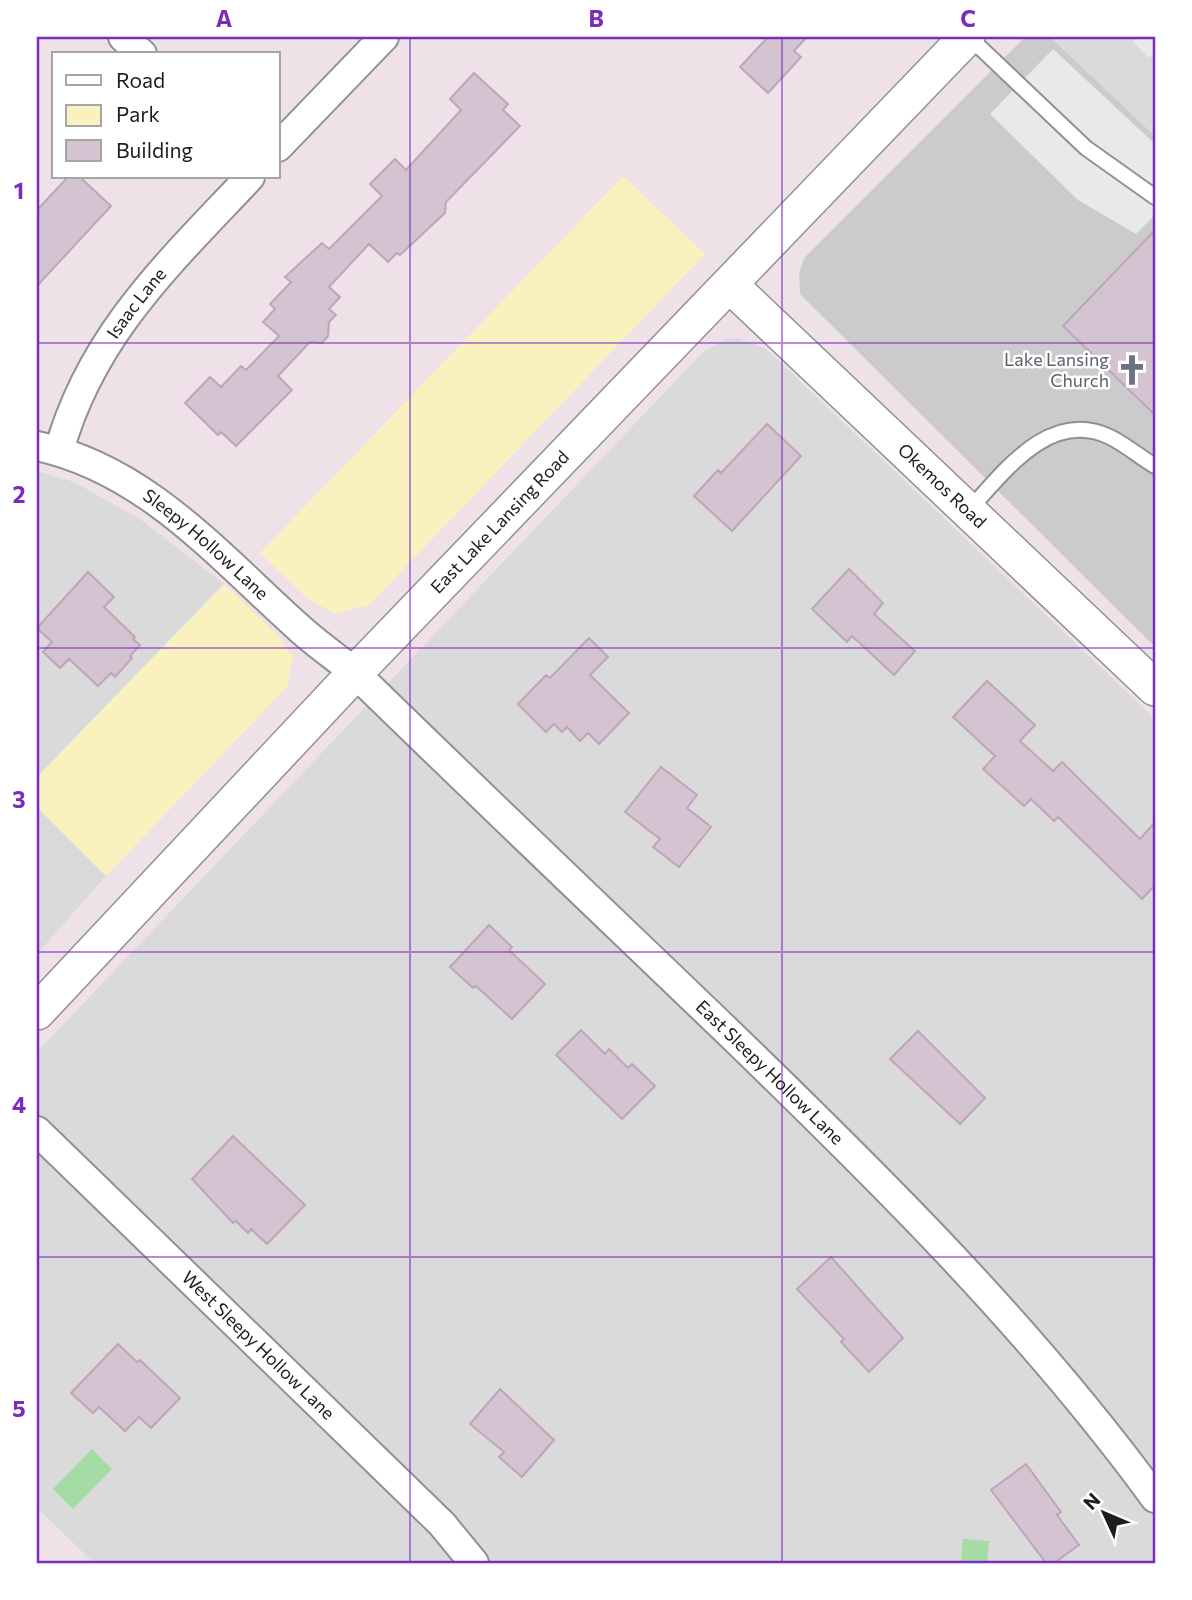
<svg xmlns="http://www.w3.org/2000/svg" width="1192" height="1600" font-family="Commissioner,sans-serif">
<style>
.residential{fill:#dbdadb}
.religious{fill:#cbcbcb}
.park{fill:#f9f2bf}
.parking{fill:#e9e9e9}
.water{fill:#a3dca5}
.building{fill:#d4c3d0;stroke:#bfa5b9;stroke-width:2}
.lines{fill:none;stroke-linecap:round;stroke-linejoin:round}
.service-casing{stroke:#919191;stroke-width:18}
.minor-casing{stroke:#919191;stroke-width:32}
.tertiary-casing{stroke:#919191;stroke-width:38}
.service{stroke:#fff;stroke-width:14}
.minor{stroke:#fff;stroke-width:28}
.tertiary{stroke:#fff;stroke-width:35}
.grid{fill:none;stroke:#7b2cbf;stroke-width:2;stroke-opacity:0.55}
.labels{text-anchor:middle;stroke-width:5;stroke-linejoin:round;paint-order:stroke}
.street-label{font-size:18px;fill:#1d1d1d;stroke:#fff}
.worship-label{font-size:18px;fill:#5b616d;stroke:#fff;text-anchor:end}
.neatline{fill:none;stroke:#7b2cbf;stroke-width:2.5}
.grid-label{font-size:23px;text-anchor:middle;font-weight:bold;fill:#7b2cbf}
</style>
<rect width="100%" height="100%" fill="#eee2e8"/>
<path class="residential" d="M 1050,37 L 1155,37 L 1155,136 Z
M 738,338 L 766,349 L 1155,719 L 1155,1563 L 94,1563 L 37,1508 L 37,1052 L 702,353 L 725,339 Z
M 37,471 L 74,482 L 140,519 L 224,584 L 37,777 Z
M 37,807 L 106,876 L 37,954 Z"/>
<path class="religious" d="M 1025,37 L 1050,37 L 1155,136 L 1155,647 L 800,294 L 799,273 L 804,258 Z"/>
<path class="park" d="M 623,176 L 705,254 L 368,606 L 334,613 L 308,599 L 260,553 Z
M 224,584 L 276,634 L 293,657 L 287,687 L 106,876 L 37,807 L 37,777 Z"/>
<path class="parking" d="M 1138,37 L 1155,37 L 1155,52 L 1149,58 L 1133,42 Z
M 1053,49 L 1155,144 L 1155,215 L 1136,234 L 1078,200 L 990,114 Z"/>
<path class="water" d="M 92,1449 L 112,1469 L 73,1509 L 53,1489 Z
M 963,1539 L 989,1541 L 987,1563 L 961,1563 Z"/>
<path class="building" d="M 768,37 L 807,37 L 794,51 L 801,57 L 768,93 L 740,67 Z
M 474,73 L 508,104 L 503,110 L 520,126 L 446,202 L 445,213 L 400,255 L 397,253 L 388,262 L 369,244 L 329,287 L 340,297 L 329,309 L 336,315 L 329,322 L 328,336 L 322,343 L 310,342 L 278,376 L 292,390 L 236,446 L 221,432 L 218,435 L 185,403 L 210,377 L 221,387 L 241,366 L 246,370 L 279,336 L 263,322 L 275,309 L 270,304 L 291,282 L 285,277 L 322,243 L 329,249 L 382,196 L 370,184 L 395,159 L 406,170 L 461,110 L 450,99 Z
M 68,177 L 80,177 L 111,206 L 37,286 L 37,210 Z
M 1155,230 L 1155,415 L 1063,326 Z
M 767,424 L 801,456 L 732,531 L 694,496 L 718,470 L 721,473 Z
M 849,569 L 883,603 L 874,614 L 915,651 L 894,675 L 852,636 L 847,642 L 812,609 Z
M 88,572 L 114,597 L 104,607 L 135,637 L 133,639 L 140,645 L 130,656 L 132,658 L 115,677 L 111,673 L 98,686 L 69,659 L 60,668 L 43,652 L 52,642 L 37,628 Z
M 589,638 L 608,657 L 590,675 L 629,713 L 599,744 L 588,733 L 580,741 L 567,727 L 562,732 L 554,724 L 546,732 L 518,704 L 546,675 L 550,678 Z
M 987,681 L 1035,725 L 1020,741 L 1053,771 L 1062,762 L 1140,839 L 1155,822 L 1155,885 L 1142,899 L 1058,817 L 1054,821 L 1031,799 L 1024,806 L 983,769 L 995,756 L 953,717 Z
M 661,767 L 697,795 L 687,808 L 711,827 L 679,867 L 653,847 L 660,839 L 625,812 Z
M 489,925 L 512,947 L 509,950 L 545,984 L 512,1019 L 476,986 L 473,988 L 450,967 Z
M 581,1030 L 605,1054 L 609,1049 L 628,1068 L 632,1064 L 655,1086 L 622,1119 L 556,1055 Z
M 918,1031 L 985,1098 L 960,1124 L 890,1059 Z
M 233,1136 L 305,1205 L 267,1244 L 251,1229 L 248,1233 L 236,1221 L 233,1223 L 192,1179 Z
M 831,1257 L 903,1338 L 869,1372 L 841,1342 L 844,1339 L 797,1289 Z
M 118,1344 L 137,1362 L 140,1360 L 180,1398 L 151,1428 L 139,1417 L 125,1431 L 99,1407 L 93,1413 L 71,1393 Z
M 500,1389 L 554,1440 L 522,1477 L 499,1457 L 504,1452 L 470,1424 Z
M 1026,1464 L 1061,1512 L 1057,1515 L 1079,1545 L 1054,1563 L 1046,1563 L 991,1490 Z"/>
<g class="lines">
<defs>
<path id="service" d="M 969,37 L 1086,148 L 1155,197
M 969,510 C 1004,472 1050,408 1110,437 C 1126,445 1140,457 1155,466"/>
<g id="minor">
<path d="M 123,37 L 142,54"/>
<path d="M 278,147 L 384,37"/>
<path id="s1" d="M 37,446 C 145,469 218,555 297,626 C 315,643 336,657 355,673 C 478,793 602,911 726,1030 C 878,1177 1030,1327 1155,1498"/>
<path id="s2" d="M 59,451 C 91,335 170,262 250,177"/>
<path id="s3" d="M 37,1131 L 442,1524 L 474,1563"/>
</g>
<g id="tertiary">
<path id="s4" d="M 730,285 L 1155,688"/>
<path id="s5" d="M 37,1012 L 355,673 L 967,37"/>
</g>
</defs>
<use href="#service" class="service-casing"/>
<use href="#minor" class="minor-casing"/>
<use href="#tertiary" class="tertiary-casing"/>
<use href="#service" class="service"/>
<use href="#minor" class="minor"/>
<use href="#tertiary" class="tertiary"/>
</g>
<path class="grid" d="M 410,37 L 410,1563M 782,37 L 782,1563M 37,343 L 1155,343M 37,648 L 1155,648M 37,952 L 1155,952M 37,1257 L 1155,1257"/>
<defs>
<symbol id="church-bare" viewBox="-9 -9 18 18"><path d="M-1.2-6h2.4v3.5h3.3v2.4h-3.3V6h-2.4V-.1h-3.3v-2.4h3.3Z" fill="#6b7280" stroke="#fff" stroke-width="2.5" paint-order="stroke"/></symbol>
</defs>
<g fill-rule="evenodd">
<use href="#church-bare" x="1110" y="348" width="44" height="44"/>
</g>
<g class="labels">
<g class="street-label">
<text dy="6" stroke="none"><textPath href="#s2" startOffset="168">Isaac Lane</textPath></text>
<text dy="6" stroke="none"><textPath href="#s4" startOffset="292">Okemos Road</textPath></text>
<text dy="6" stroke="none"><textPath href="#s5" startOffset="674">East Lake Lansing Road</textPath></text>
<text dy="6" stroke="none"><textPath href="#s1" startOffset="198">Sleepy Hollow Lane</textPath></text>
<text dy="6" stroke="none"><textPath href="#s1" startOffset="971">East Sleepy Hollow Lane</textPath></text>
<text dy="6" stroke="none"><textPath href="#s3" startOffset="308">West Sleepy Hollow Lane</textPath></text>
</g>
<g class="worship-label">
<text x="1109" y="366">Lake Lansing<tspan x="1109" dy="21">Church</tspan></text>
</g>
</g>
<rect width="1192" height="1600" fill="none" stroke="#ffffff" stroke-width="77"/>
<rect x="52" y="52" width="228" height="126" fill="#ffffff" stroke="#a5a5a5" stroke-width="2"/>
<rect x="66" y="75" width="35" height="10" fill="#ffffff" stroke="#a5a5a5" stroke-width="2"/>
<text x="116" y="88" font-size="21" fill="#1d1d1d">Road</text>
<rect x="66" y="105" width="35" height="21" fill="#f9f2bf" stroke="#a5a5a5" stroke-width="2"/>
<text x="116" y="122" font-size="21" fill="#1d1d1d">Park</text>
<rect x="66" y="140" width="35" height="21" fill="#d4c3d0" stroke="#a5a5a5" stroke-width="2"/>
<text x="116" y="158" font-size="21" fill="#1d1d1d">Building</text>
<g transform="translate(1104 1513) rotate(314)" stroke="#ffffff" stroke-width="5" paint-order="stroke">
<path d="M0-5L12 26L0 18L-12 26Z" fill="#1d1d1d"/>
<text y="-10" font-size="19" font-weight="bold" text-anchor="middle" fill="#1d1d1d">N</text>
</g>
<rect x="38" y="38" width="1116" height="1524" class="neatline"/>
<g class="grid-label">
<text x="224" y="27">A</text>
<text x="596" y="27">B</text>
<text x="968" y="27">C</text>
<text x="19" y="199">1</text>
<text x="19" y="503">2</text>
<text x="19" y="808">3</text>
<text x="19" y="1113">4</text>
<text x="19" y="1417">5</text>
</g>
</svg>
